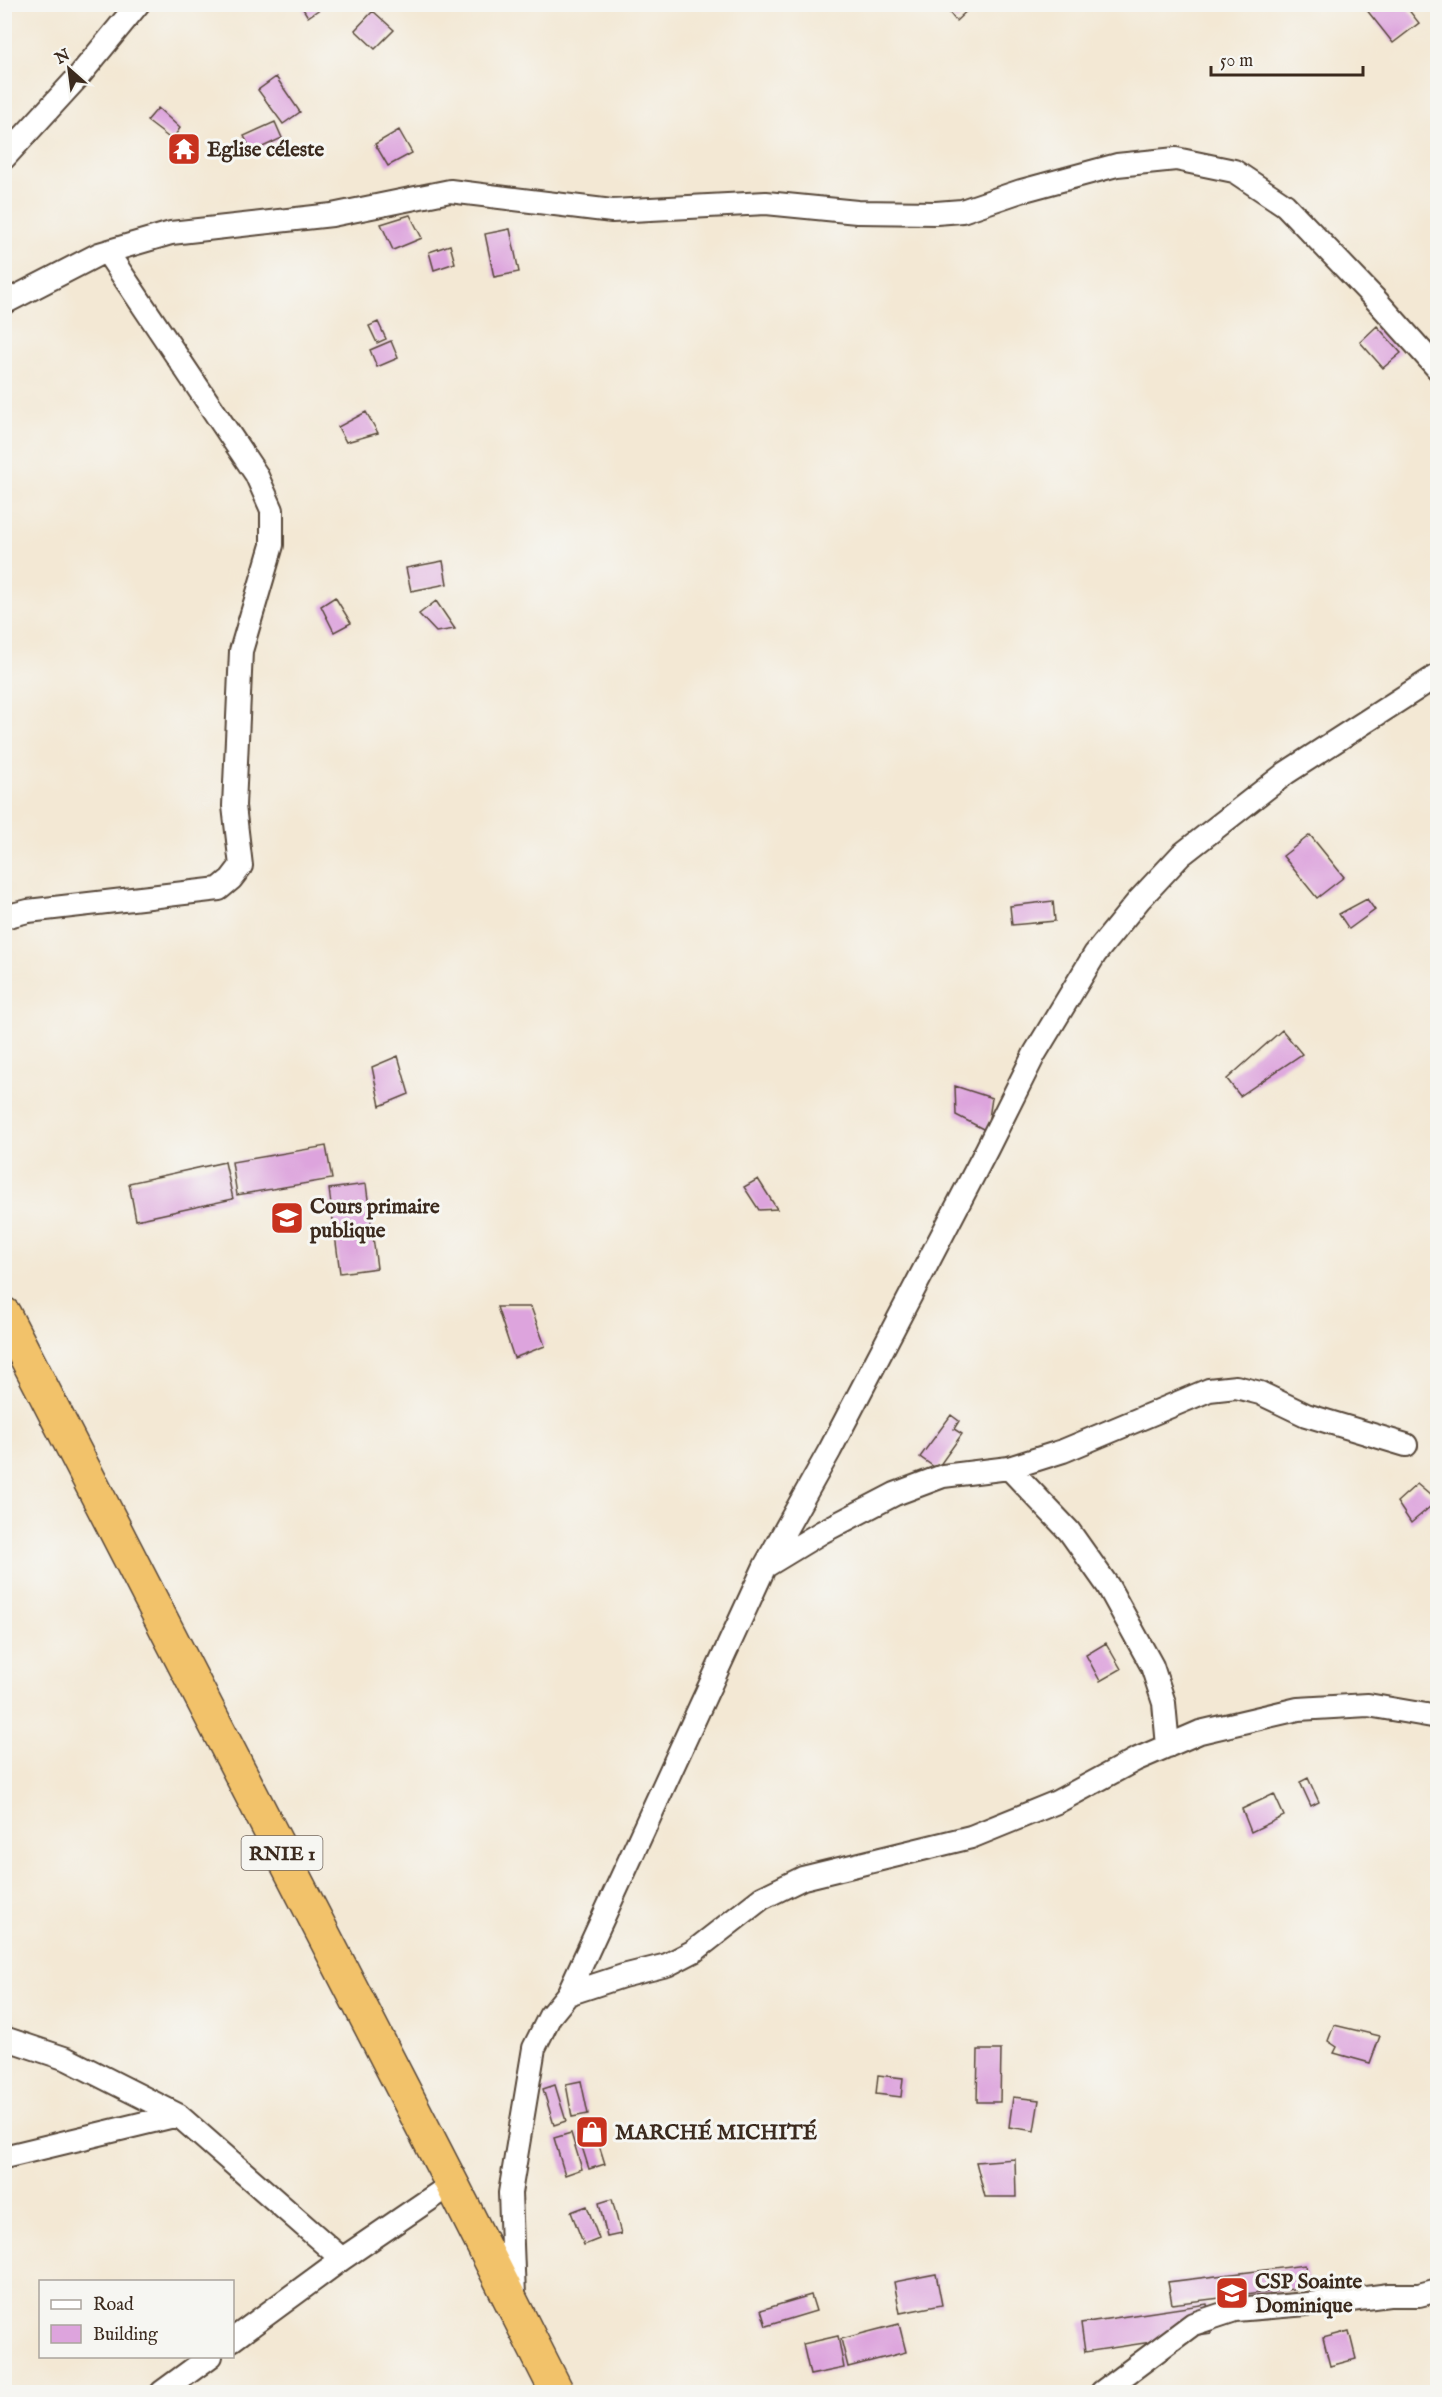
<svg xmlns="http://www.w3.org/2000/svg" width="1442" height="2397" font-family="'IM FELL English',serif">
<style>
.building{fill:#dda4dd}
.lines{fill:none;stroke-linecap:round;stroke-linejoin:round}
.street-casing{stroke:#574639;stroke-width:26}
.highway-casing{stroke:#574639;stroke-width:36}
.street{stroke:#fff;stroke-width:22}
.highway{stroke:#f2c26a;stroke-width:33}
.labels{text-anchor:middle;stroke-width:6;stroke-linejoin:round;paint-order:stroke}
.shield{fill:#f6f6f2;stroke:#73675e;stroke-width:1.5}
.shield-label{font-size:20px;font-weight:bold;fill:#3b2a1e}
.poi-label{font-size:21px;font-weight:bold;fill:#3b2a1e;stroke:#f6f6f2;text-anchor:start}
</style>
<rect width="100%" height="100%" fill="#f6f6f2"/>
<filter id="ink" filterUnits="userSpaceOnUse"><feTurbulence type="fractalNoise" baseFrequency=".0167" numOctaves="2"/><feDisplacementMap in="SourceGraphic" scale="12" xChannelSelector="R" yChannelSelector="G"/><feConvolveMatrix kernelMatrix="1 2 1 2 8 2 1 2 1" color-interpolation-filters="sRGB"/></filter>
<filter id="wash" filterUnits="userSpaceOnUse"><feTurbulence type="fractalNoise" baseFrequency=".008" numOctaves="4" result="noise"/><feDisplacementMap in="SourceGraphic" scale="24" xChannelSelector="R" yChannelSelector="G"/><feGaussianBlur stdDeviation="1.35" result="paint"/><feColorMatrix in="noise" values="0 0 0 0 0 0 0 0 0 0 0 0 0 0 0 0 0 1.4 0 .05"/><feComposite in="paint" operator="in"/></filter>
<g filter="url(#wash)">
<rect width="100%" height="100%" fill="#f3e8d4"/>
<g id="blocks">
<path class="building" d="M 300,4 L 327,4 L 308,17 Z
M 947,4 L 974,4 L 956,21 L 944,6 Z
M 1362,4 L 1404,4 L 1419,23 L 1393,43 Z
M 373,11 L 394,30 L 375,49 L 355,30 Z
M 276,77 L 300,112 L 283,124 L 258,90 Z
M 158,108 L 180,128 L 172,140 L 147,121 Z
M 275,122 L 282,138 L 252,152 L 244,136 Z
M 399,130 L 412,153 L 388,166 L 375,144 Z
M 410,215 L 422,238 L 393,250 L 381,224 Z
M 510,229 L 519,272 L 494,277 L 485,234 Z
M 450,245 L 455,263 L 434,270 L 429,252 Z
M 378,322 L 386,339 L 377,343 L 369,326 Z
M 1377,326 L 1401,353 L 1383,368 L 1360,342 Z
M 391,341 L 398,358 L 377,367 L 370,350 Z
M 366,412 L 378,433 L 346,442 L 338,427 Z
M 443,561 L 447,584 L 411,591 L 406,568 Z
M 335,597 L 351,623 L 334,632 L 321,606 Z
M 436,601 L 455,629 L 436,632 L 419,614 Z
M 1310,835 L 1344,877 L 1317,898 L 1283,856 Z
M 1367,899 L 1375,910 L 1349,929 L 1339,914 Z
M 1053,901 L 1055,921 L 1012,925 L 1010,906 Z
M 1282,1030 L 1302,1054 L 1240,1096 L 1227,1079 Z
M 398,1056 L 409,1094 L 380,1106 L 372,1067 Z
M 955,1086 L 992,1098 L 987,1131 L 956,1115 Z
M 326,1146 L 332,1179 L 237,1195 L 232,1162 Z
M 225,1162 L 233,1199 L 136,1220 L 129,1183 Z
M 758,1179 L 777,1209 L 759,1210 L 744,1187 Z
M 366,1184 L 377,1268 L 340,1273 L 329,1189 Z
M 497,1307 L 531,1307 L 545,1346 L 514,1358 Z
M 951,1415 L 959,1421 L 954,1429 L 962,1434 L 937,1469 L 920,1457 Z
M 1417,1484 L 1437,1501 L 1411,1523 L 1397,1502 Z
M 1106,1643 L 1121,1669 L 1100,1681 L 1086,1655 Z
M 1308,1778 L 1319,1802 L 1311,1806 L 1300,1782 Z
M 1274,1794 L 1284,1816 L 1251,1832 L 1242,1809 Z
M 1334,2025 L 1380,2036 L 1370,2063 L 1334,2053 L 1337,2047 L 1328,2041 Z
M 978,2050 L 1001,2050 L 1000,2102 L 977,2102 Z
M 878,2075 L 903,2078 L 901,2097 L 876,2094 Z
M 581,2081 L 588,2114 L 572,2117 L 566,2084 Z
M 555,2085 L 566,2121 L 554,2125 L 543,2089 Z
M 1013,2097 L 1039,2100 L 1034,2131 L 1009,2127 Z
M 594,2129 L 605,2164 L 589,2169 L 578,2134 Z
M 571,2133 L 582,2169 L 565,2175 L 554,2138 Z
M 1015,2159 L 1016,2197 L 985,2197 L 976,2162 Z
M 612,2199 L 621,2234 L 607,2237 L 599,2203 Z
M 587,2206 L 599,2239 L 584,2245 L 571,2212 Z
M 1305,2265 L 1309,2287 L 1172,2304 L 1168,2282 Z
M 936,2274 L 942,2305 L 900,2313 L 894,2282 Z
M 811,2295 L 816,2311 L 766,2326 L 761,2310 Z
M 1207,2304 L 1211,2333 L 1085,2352 L 1081,2323 Z
M 899,2324 L 906,2352 L 848,2367 L 841,2339 Z
M 1349,2331 L 1356,2359 L 1330,2366 L 1323,2338 Z
M 838,2336 L 844,2368 L 810,2375 L 803,2344 Z"/>
</g>
</g>
<g filter="url(#ink)">
<use href="#blocks" fill-opacity="0" stroke="#574639" stroke-width="1.5"/>
<g class="lines">
<defs>
<path id="street" d="M 4,158 L 79,76 L 138,4
M 4,303 L 99,254 L 171,233 L 332,215 L 450,191 L 612,211 L 766,203 L 857,212 L 936,213 L 962,211 L 1021,191 L 1117,165 L 1176,159 L 1234,171 L 1285,205 L 1376,300 L 1438,369
M 4,917 L 28,911 L 219,889 L 231,879 L 241,866 L 234,806 L 241,651 L 272,545 L 272,510 L 256,474 L 107,252
M 1009,1468 L 1069,1531 L 1108,1586 L 1152,1666 L 1164,1703 L 1168,1746
M 766,1566 L 822,1532 L 895,1494 L 943,1476 L 1009,1468 L 1063,1451 L 1209,1390 L 1236,1387 L 1260,1393 L 1306,1415 L 1406,1445
M 568,1994 L 765,1566 L 830,1450 L 987,1149 L 1035,1053 L 1095,954 L 1139,900 L 1181,855 L 1286,773 L 1438,675
M 4,2038 L 67,2059 L 178,2115 L 342,2259
M 4,2157 L 178,2115
M 514,2296 L 510,2193 L 534,2048 L 550,2016 L 568,1994 L 623,1976 L 667,1965 L 694,1951 L 762,1898 L 803,1878 L 971,1837 L 1057,1802 L 1135,1760 L 1200,1732 L 1298,1709 L 1368,1705 L 1438,1717
M 232,2340 L 342,2259 L 452,2184
M 162,2392 L 211,2356
M 1102,2392 L 1193,2324 L 1235,2310 L 1343,2301 L 1389,2295 L 1419,2295 L 1438,2290"/>
<path id="highway" d="M 4,1314 L 452,2184 L 557,2392"/>
</defs>
<use href="#street" class="street-casing"/>
<use href="#highway" class="highway-casing"/>
<use href="#street" class="street"/>
<use href="#highway" class="highway"/>
</g>
</g>
<defs>
<symbol id="temple-square" viewBox="-11 -11 22 22"><rect x="-9" y="-9" width="18" height="18" rx="4" fill="#c8321e" stroke="#f6f6f2"/><path d="M0-6L5-2H3V0L6.5 2.5H4V6H1.5V3h-3V6H-4V2.5H-6.5L-3 0V-2H-5Z" fill="#fff"/></symbol>
<symbol id="school-square" viewBox="-11 -11 22 22"><rect x="-9" y="-9" width="18" height="18" rx="4" fill="#c8321e" stroke="#f6f6f2"/><path d="M0-5L7-2L0 1L-7-2ZM-4 1L0 2.5L4 1V4Q0 6-4 4Z" fill="#fff"/></symbol>
<symbol id="shop-square" viewBox="-11 -11 22 22"><rect x="-9" y="-9" width="18" height="18" rx="4" fill="#c8321e" stroke="#f6f6f2"/><path d="M-5-2.5h2.3a2.7 3.5 0 0 1 5.4 0H5L5.5 6h-11ZM-1.5-2.5h3a1.5 2.3 0 0 0-3 0Z" fill="#fff"/></symbol>
</defs>
<g fill-rule="evenodd">
<use href="#temple-square" x="165" y="130" width="38" height="38"/>
<use href="#school-square" x="268" y="1199" width="38" height="38"/>
<use href="#shop-square" x="573" y="2113" width="38" height="38"/>
<use href="#school-square" x="1213" y="2274" width="38" height="38"/>
</g>
<g class="labels">
<rect class="shield" x="241.5" y="1836" width="81" height="34" rx="4.5"/>
<g class="shield-label">
<text x="282" y="1860">RNIE 1</text>
</g>
<g class="poi-label">
<text x="207" y="156">Eglise céleste</text>
<text x="310" y="1213">Cours primaire<tspan x="310" dy="24">publique</tspan></text>
<text x="615" y="2139">MARCHÉ MICHITÉ</text>
<text x="1255" y="2288">CSP Soainte<tspan x="1255" dy="24">Dominique</tspan></text>
</g>
</g>
<rect width="1442" height="2397" fill="none" stroke="#f6f6f2" stroke-width="24"/>
<rect x="39" y="2280" width="195" height="78" fill="#f6f6f2" stroke="#aba49d" stroke-width="1.5"/>
<rect x="51" y="2300" width="30" height="9" fill="#ffffff" stroke="#aba49d" stroke-width="1.5"/>
<text x="93" y="2310" font-size="18" fill="#3b2a1e">Road</text>
<rect x="51" y="2325" width="30" height="18" fill="#dda4dd" stroke="#aba49d" stroke-width="1.5"/>
<text x="93" y="2340" font-size="18" fill="#3b2a1e">Building</text>
<g transform="translate(69 69) rotate(332)" stroke="#f6f6f2" stroke-width="4.5" paint-order="stroke">
<path d="M0-4.5L10 22L0 15L-10 22Z" fill="#3b2a1e"/>
<text y="-9" font-size="16" font-weight="bold" text-anchor="middle" fill="#3b2a1e">N</text>
</g>
<path d="M1211 66v9h152v-9" fill="none" stroke="#3b2a1e" stroke-width="3"/>
<text x="1220" y="66" font-size="18" fill="#3b2a1e" stroke="#f6f6f2" stroke-width="4.5" paint-order="stroke">50 m</text>
</svg>
